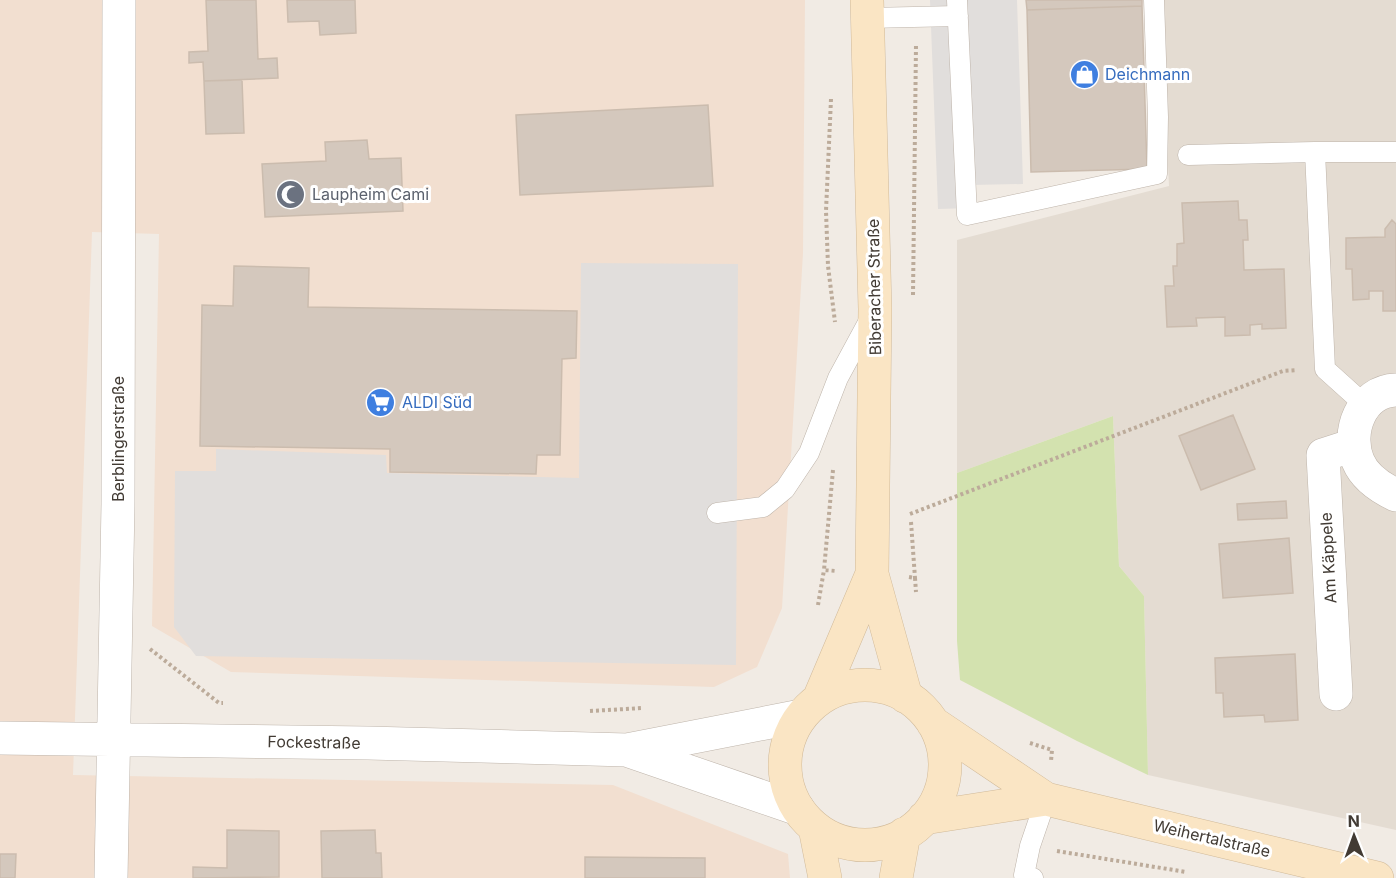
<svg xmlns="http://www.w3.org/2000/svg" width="1396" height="878" font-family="Inter,sans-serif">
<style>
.residential{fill:#e4dcd2}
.commercial{fill:#f2dfd0}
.green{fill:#d3e2af}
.parking{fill:#e1dedc}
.building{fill:#d4c8bd;stroke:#cbbcae;stroke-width:1.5}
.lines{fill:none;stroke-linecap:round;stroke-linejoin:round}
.lane-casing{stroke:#beb4aa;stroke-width:21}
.street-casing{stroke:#beb4aa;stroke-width:34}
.secondary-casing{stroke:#d1ba99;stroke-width:34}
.path{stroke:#bcab9a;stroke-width:4;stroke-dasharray:3 3;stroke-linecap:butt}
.lane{stroke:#fff;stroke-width:20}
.street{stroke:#fff;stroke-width:33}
.secondary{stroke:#fae5c4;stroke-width:33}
.labels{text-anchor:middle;stroke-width:6;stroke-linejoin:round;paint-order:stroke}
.shop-label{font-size:16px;fill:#366cbe;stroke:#fff;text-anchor:start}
.worship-label{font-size:16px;fill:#5b616d;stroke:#fff;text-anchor:start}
.street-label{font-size:16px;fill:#423b34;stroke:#fff}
</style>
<rect width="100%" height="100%" fill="#f1ebe4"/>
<path class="residential" d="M 1160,0 L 1396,0 L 1396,830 L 1148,775 L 1144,596 L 1119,566 L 1113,416 L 957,473 L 957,240 L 1169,186 Z"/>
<path class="commercial" d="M 0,0 L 805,0 L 803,253 L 782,608 L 757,667 L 714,687 L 231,672 L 152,626 L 159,234 L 92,232 L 73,775 L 613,785 L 788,854 L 790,878 L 0,878 Z"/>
<path class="green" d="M 1113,416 L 1119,566 L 1144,596 L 1148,775 L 1077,741 L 960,680 L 957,641 L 957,473 Z"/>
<path class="parking" d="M 930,0 L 1017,0 L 1023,184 L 971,185 L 972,208 L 938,209 Z
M 581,263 L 738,264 L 736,665 L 196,656 L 174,627 L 175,471 L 216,471 L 216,449 L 386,455 L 387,473 L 579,478 Z"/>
<path class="building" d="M 206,0 L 256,0 L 258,59 L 277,58 L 278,78 L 204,81 L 203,62 L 189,63 L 189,52 L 208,51 Z
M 287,0 L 355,0 L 356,33 L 320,35 L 319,21 L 288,22 Z
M 1026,0 L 1142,0 L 1142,6 L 1027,10 Z
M 1142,6 L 1147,169 L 1031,172 L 1027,10 Z
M 242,80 L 244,133 L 206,134 L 204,81 Z
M 708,105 L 713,186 L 520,195 L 516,115 Z
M 367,140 L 369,159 L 401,158 L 403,211 L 265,217 L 262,164 L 326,161 L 325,142 Z
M 1238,201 L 1239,220 L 1247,220 L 1248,240 L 1243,240 L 1244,270 L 1284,269 L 1286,328 L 1262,329 L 1262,324 L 1250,325 L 1250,335 L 1225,336 L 1225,317 L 1196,318 L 1197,326 L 1167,327 L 1165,286 L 1174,286 L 1173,266 L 1177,266 L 1177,244 L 1184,243 L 1182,203 Z
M 1392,220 L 1396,224 L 1396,311 L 1383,311 L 1383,291 L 1369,291 L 1369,299 L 1353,300 L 1352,269 L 1346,269 L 1346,238 L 1385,237 L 1385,229 Z
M 234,266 L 309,268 L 308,307 L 577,311 L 576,358 L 562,359 L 560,455 L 537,455 L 536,474 L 390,472 L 390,449 L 200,446 L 202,305 L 233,306 Z
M 1233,415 L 1255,469 L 1201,490 L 1179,436 Z
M 1286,501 L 1287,518 L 1238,520 L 1237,504 Z
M 1289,538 L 1293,593 L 1223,598 L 1219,544 Z
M 1295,654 L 1298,720 L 1265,722 L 1264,715 L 1224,717 L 1223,693 L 1216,693 L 1215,658 Z
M 227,830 L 279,831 L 279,877 L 193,878 L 193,867 L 227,868 Z
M 375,830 L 376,853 L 381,853 L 382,878 L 322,878 L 321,831 Z
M 0,854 L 16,854 L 15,878 L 0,878 Z
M 585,857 L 705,858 L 705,878 L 585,878 Z"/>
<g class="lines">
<defs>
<path id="lane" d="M 957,0 L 967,215 L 1157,174 L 1158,117 L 1154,0
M 868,18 L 958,16
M 1315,152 L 1396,152
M 1188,155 L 1315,152 L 1325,369 L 1365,405
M 717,513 L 763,507 L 785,489 L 809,453 L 838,378 L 871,317
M 1033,878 L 1024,875 L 1030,846 L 1046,799"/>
<path id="street" d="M 1396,390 C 1361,391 1346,432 1358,461 C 1365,478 1381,488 1396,495
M 1336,694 L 1323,455 L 1354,445
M 0,738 L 368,743 L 627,750 L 801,716
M 629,751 L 798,809
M 111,878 L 118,504 L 119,0"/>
<path id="secondary" d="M 867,0 L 875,309 L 872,574 L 906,697
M785 765a80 80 0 1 1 160 0a80 80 0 1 1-160 0Z
M 819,699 L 872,574
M 933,723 L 1046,799 L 1377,878
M 924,818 L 1046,799
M 815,828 L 825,878
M 896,878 L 904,834"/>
</defs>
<use href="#lane" class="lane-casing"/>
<use href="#street" class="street-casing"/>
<use href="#secondary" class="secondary-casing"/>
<path class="path" d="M 831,99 L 826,211 L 828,266 L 835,322
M 913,295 L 916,45
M 833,470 L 824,570 L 836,571
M 910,514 L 1283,371 L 1297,370
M 911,522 L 915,578
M 909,577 L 915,578 L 916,592
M 818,605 L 824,570
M 150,649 L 219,703 L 223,703
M 590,711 L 643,708
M 1030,743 L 1052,750 L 1051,761
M 1057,851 L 1186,872"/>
<use href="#lane" class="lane"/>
<use href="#street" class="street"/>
<use href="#secondary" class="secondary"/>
</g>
<defs>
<symbol id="shop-disc" viewBox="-11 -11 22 22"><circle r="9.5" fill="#3f7fe0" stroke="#fff"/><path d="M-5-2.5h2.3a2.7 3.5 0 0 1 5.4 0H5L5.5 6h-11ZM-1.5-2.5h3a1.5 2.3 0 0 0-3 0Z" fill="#fff"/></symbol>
<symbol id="mosque-disc" viewBox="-11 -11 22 22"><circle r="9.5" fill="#6b7280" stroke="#fff"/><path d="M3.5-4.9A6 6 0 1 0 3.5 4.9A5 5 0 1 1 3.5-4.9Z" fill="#fff"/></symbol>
<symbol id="supermarket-disc" viewBox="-11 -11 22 22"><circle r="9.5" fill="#3f7fe0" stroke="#fff"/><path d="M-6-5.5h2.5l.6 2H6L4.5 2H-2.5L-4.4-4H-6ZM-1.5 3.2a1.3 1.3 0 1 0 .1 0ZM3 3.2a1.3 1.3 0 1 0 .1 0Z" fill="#fff"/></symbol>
</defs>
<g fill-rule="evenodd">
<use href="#shop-disc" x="1068" y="58" width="33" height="33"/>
<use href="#mosque-disc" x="274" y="178" width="33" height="33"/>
<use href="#supermarket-disc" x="364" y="386" width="33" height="33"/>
</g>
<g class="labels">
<g class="shop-label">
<text x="1105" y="80">Deichmann</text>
<text x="402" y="408">ALDI Süd</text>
</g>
<g class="worship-label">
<text x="312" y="200">Laupheim Cami</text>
</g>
<g class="street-label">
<text transform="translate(874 287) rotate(-91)" y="6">Biberacher Straße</text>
<text transform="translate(118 439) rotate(-90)" y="6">Berblingerstraße</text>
<text transform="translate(1328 558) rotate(-93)" y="6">Am Käppele</text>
<text transform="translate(314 742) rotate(1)" y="6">Fockestraße</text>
<text transform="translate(1212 838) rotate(13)" y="6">Weihertalstraße</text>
</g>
</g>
<g transform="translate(1354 836) rotate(359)" stroke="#ffffff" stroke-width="4.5" paint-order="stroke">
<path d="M0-4.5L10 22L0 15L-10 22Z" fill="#423b34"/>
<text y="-9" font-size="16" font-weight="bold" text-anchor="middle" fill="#423b34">N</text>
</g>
</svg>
